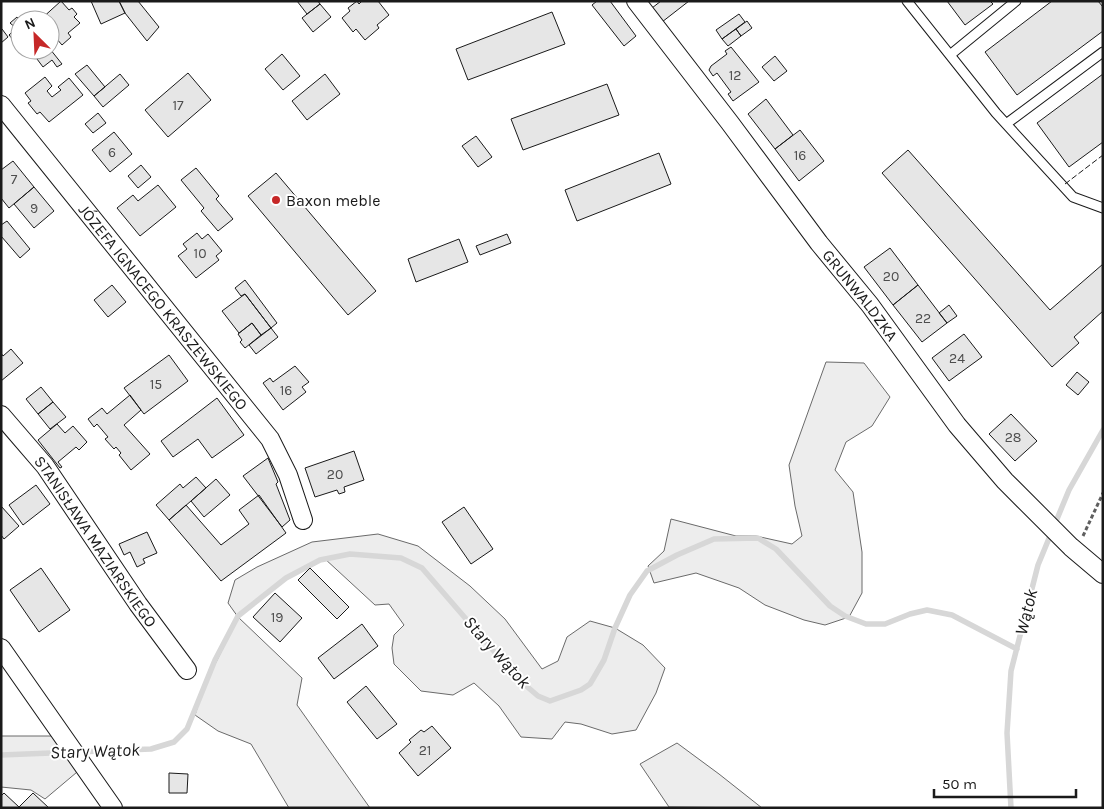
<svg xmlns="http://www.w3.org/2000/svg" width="1104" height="809" font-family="Karla,sans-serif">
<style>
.built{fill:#ededed;stroke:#6a6a6a}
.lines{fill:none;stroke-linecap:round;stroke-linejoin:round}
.stream{stroke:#d7d7d7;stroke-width:5.5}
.building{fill:#e6e6e6;stroke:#1a1a1a}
.lane-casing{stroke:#1a1a1a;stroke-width:11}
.street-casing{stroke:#1a1a1a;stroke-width:20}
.path{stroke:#5f5f5f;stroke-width:3;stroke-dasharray:4 2.5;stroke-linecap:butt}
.lane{stroke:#fff;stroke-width:9}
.street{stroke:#fff;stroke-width:18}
.fence{stroke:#1a1a1a;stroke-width:1;stroke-dasharray:6 2.5;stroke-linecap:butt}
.poi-dot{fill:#c62828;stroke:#fff;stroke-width:2}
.labels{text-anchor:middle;stroke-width:4;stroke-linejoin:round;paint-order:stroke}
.number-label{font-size:14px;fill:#4d4d4d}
.poi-label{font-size:16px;fill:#1a1a1a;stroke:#fff;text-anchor:start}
.street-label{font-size:16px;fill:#1a1a1a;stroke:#fff}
.water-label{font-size:18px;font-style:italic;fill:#1a1a1a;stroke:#fff}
</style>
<rect width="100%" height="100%" fill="#fff"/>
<path class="built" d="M 826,362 L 864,363 L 890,397 L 872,426 L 846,442 L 835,470 L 853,492 L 862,552 L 862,593 L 849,617 L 825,625 L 804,620 L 765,605 L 739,588 L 696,573 L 654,583 L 648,566 L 664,551 L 671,519 L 736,536 L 756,536 L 792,544 L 802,536 L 795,506 L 789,465 Z
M 378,534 L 418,546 L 470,586 L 505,619 L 542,669 L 558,661 L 567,637 L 590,621 L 615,628 L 643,645 L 665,668 L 656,693 L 636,730 L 612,734 L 581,724 L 565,722 L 552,739 L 521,737 L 499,706 L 474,683 L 453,695 L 421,691 L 394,664 L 392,648 L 394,635 L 404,625 L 389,604 L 375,605 L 324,558 L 299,570 L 238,617 L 302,678 L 297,705 L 370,808 L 289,808 L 251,744 L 218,731 L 195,715 L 204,687 L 238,617 L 228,603 L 235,580 L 257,567 L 312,542 Z
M 1,736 L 54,736 L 83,767 L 45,799 L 31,790 L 1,787 Z
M 677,743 L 719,774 L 762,808 L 669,807 L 640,764 Z"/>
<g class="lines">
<path class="stream" d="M 1,755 L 151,749 L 174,742 L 187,729 L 215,660 L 238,616 L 286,578 L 320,560 L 350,554 L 401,558 L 422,568 L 517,678 L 538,696 L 550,701 L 581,690 L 590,684 L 593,679 L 604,660 L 615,628 L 630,595 L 647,571 L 677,555 L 714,539 L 758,538 L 776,549 L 830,606 L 845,616 L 866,624 L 885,624 L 910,614 L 927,610 L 952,615 L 1017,649
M 1011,808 L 1007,733 L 1011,671 L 1038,565 L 1069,490 L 1103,430"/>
</g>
<path class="building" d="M 61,1 L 69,10 L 72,8 L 77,14 L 74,17 L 80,23 L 68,33 L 71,37 L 62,45 L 50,31 L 50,20 L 40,20 Z
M 91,1 L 119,1 L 125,13 L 101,24 Z
M 119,1 L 138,1 L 159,27 L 147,41 L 125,13 Z
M 297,1 L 318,1 L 320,4 L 307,14 Z
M 357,1 L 359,4 L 362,1 L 378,1 L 389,15 L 377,25 L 379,28 L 365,40 L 356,29 L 353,32 L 342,18 L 350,11 L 348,8 Z
M 597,1 L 610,1 L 636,36 L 624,46 L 592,5 Z
M 661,1 L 689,1 L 662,22 L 652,8 Z
M 947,1 L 990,1 L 993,4 L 965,25 Z
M 1052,1 L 1098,1 L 1103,7 L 1103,31 L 1017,95 L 985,52 Z
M 320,4 L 331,17 L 313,32 L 302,18 Z
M 552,12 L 565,44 L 468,80 L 456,49 Z
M 739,14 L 745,22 L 722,39 L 716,30 Z
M 17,17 L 20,21 L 20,39 L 16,43 L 9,35 L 16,28 L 10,23 Z
M 747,21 L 752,28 L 741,36 L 736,29 Z
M 2,29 L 8,37 L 1,43 L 1,29 Z
M 736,29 L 741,36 L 728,46 L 722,39 Z
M 731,47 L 759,82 L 733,101 L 728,94 L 731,92 L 717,73 L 713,76 L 709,70 L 711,66 L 727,54 L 725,51 Z
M 50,49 L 62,64 L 57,67 L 52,60 L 43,67 L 37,59 Z
M 282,54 L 300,76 L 283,90 L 265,69 Z
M 775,56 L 787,71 L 774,81 L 762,67 Z
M 87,65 L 105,87 L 94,96 L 75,74 Z
M 188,73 L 211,100 L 168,137 L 145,110 Z
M 120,74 L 129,85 L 103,107 L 94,96 Z
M 325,74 L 340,94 L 307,120 L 292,101 Z
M 1103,74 L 1103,142 L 1069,167 L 1037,123 Z
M 45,77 L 52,86 L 47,91 L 52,97 L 61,90 L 58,87 L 69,78 L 83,95 L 49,122 L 40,112 L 37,114 L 28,103 L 31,101 L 25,93 Z
M 607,84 L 619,115 L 523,150 L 511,119 Z
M 766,99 L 793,135 L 775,149 L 748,114 Z
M 98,113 L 106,123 L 93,133 L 85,124 Z
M 800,130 L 824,161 L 799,181 L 775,149 Z
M 114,132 L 132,154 L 110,172 L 92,150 Z
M 476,136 L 492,157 L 478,167 L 462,146 Z
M 908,150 L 1050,310 L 1103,264 L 1103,311 L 1074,337 L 1079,343 L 1052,367 L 882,173 Z
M 659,153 L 671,184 L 577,221 L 565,190 Z
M 13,161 L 34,187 L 9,208 L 1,198 L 1,170 Z
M 141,165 L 151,177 L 138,188 L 128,176 Z
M 196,168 L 219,196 L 216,199 L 233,219 L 218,231 L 201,211 L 204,208 L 181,180 Z
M 276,173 L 376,291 L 348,315 L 248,196 Z
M 158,185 L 176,207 L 140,236 L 117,208 L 133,195 L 138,201 Z
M 34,187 L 54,211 L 34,228 L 14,204 Z
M 7,221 L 30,249 L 20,258 L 1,236 L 1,225 Z
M 197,233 L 202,239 L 208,234 L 222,251 L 216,256 L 219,260 L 196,278 L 178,256 L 187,249 L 183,244 Z
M 507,234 L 511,243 L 480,255 L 476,246 Z
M 459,239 L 468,262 L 416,282 L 408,259 Z
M 890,248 L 918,285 L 893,305 L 864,267 Z
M 245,280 L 277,323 L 271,328 L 245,294 L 241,296 L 235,288 Z
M 112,285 L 126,302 L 108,317 L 94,300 Z
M 918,285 L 947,323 L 922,342 L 893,305 Z
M 245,294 L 271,328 L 261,335 L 252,323 L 239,333 L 222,311 Z
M 949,305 L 957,316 L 947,323 L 939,313 Z
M 252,323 L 261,335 L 245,348 L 240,342 L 242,340 L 238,334 Z
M 271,328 L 278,337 L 256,354 L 249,345 Z
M 964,334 L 982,357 L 949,381 L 932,358 Z
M 11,349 L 23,363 L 1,381 L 1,353 L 3,356 Z
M 169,355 L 188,381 L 144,414 L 124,388 Z
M 295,366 L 309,382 L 302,387 L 306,392 L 283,410 L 263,383 L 270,378 L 273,382 Z
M 1077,372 L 1089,382 L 1078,395 L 1066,385 Z
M 41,387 L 53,402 L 38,414 L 26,399 Z
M 130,395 L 141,410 L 124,425 L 150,454 L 131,470 L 119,455 L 121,453 L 116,447 L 114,449 L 105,439 L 108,437 L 97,424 L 94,427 L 88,419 L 102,408 L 107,414 Z
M 217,398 L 244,435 L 212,458 L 198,439 L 173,457 L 161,441 Z
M 53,402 L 66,417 L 50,429 L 38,414 Z
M 1011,414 L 1037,441 L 1015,461 L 989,434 Z
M 57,424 L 65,433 L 73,426 L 87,442 L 79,450 L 76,447 L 58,462 L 62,467 L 60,468 L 38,440 Z
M 354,451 L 364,480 L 344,487 L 345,492 L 339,494 L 337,490 L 315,497 L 305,468 Z
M 268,458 L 278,482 L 276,484 L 290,520 L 282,527 L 243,476 Z
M 196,477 L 206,488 L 169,520 L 156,505 L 180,484 L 183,488 Z
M 216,479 L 230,495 L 204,517 L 191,501 Z
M 36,485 L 50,504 L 23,525 L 9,505 Z
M 259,495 L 286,533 L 221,581 L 169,520 L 186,505 L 221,545 L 249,524 L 239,510 Z
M 1,506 L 19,526 L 4,539 L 1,535 Z
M 464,507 L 493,549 L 471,564 L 442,522 Z
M 147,532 L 157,553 L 143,559 L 145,563 L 137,567 L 130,552 L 124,555 L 119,544 Z
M 41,568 L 70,610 L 39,632 L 10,590 Z
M 310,568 L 349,607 L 337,619 L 298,580 Z
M 275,593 L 302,618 L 280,642 L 253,617 Z
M 362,624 L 378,646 L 334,679 L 318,658 Z
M 366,686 L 397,724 L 377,739 L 347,702 Z
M 432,726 L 451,748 L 418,776 L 399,753 L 411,742 L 409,740 L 421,730 L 424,732 Z
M 169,773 L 188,774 L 187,793 L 169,793 Z
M 4,793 L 19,807 L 33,793 L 49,808 L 1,808 L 1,796 Z"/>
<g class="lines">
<defs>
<path id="lane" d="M 907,1 L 996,113 L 1073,197 L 1103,208
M 950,55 L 1016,1
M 1006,124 L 1103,52"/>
<g id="street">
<path id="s1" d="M 636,1 L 730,123 L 819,243 L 870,305 L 957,425 L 1005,481 L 1071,547 L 1103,574"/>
<path id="s2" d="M 1,105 L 270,439 L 288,475 L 303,520"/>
<path id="s3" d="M 1,415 L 45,466 L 138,604 L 187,670"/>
<path d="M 1,648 L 113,808"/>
</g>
</defs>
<use href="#lane" class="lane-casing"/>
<use href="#street" class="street-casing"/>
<path class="path" d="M 1083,536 L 1103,493"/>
<use href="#lane" class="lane"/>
<use href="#street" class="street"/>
<path class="fence" d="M 1065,184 L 1103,155"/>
</g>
<circle class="poi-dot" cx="276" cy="200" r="5"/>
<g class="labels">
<g class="number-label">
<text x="735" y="80">12</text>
<text x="178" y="110">17</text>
<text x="112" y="157">6</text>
<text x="800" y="160">16</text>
<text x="14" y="184">7</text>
<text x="34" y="213">9</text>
<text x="200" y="258">10</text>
<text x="891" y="281">20</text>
<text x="923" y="323">22</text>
<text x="957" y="363">24</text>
<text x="156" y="389">15</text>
<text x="286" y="395">16</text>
<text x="1013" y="442">28</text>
<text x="335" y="479">20</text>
<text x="277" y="622">19</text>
<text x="425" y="755">21</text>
</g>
<g class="poi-label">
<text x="286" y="206">Baxon meble</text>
</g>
<g class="street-label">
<text dy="6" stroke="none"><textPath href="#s1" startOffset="370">GRUNWALDZKA</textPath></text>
<text dy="6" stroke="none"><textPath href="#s2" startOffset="259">JÓZEFA IGNACEGO KRASZEWSKIEGO</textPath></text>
<text dy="6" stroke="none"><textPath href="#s3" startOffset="158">STANISŁAWA MAZIARSKIEGO</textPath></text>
</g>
<g class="water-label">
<text transform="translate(1026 612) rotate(-76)" y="6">Wątok</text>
<text transform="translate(497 652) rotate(48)" y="6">Stary Wątok</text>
<text transform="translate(95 751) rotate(-2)" y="6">Stary Wątok</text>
</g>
</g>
<rect width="1104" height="809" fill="none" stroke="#1a1a1a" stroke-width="5"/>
<g transform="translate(35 35) rotate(336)"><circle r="24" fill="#ffffff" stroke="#a3a3a3"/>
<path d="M0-4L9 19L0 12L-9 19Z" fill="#c62828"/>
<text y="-8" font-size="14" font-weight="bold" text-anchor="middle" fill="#1a1a1a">N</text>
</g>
<path d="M934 789v8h142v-8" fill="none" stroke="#1a1a1a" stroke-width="2.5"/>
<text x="942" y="789" font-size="15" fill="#1a1a1a" stroke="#ffffff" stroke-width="4" paint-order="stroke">50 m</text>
</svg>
